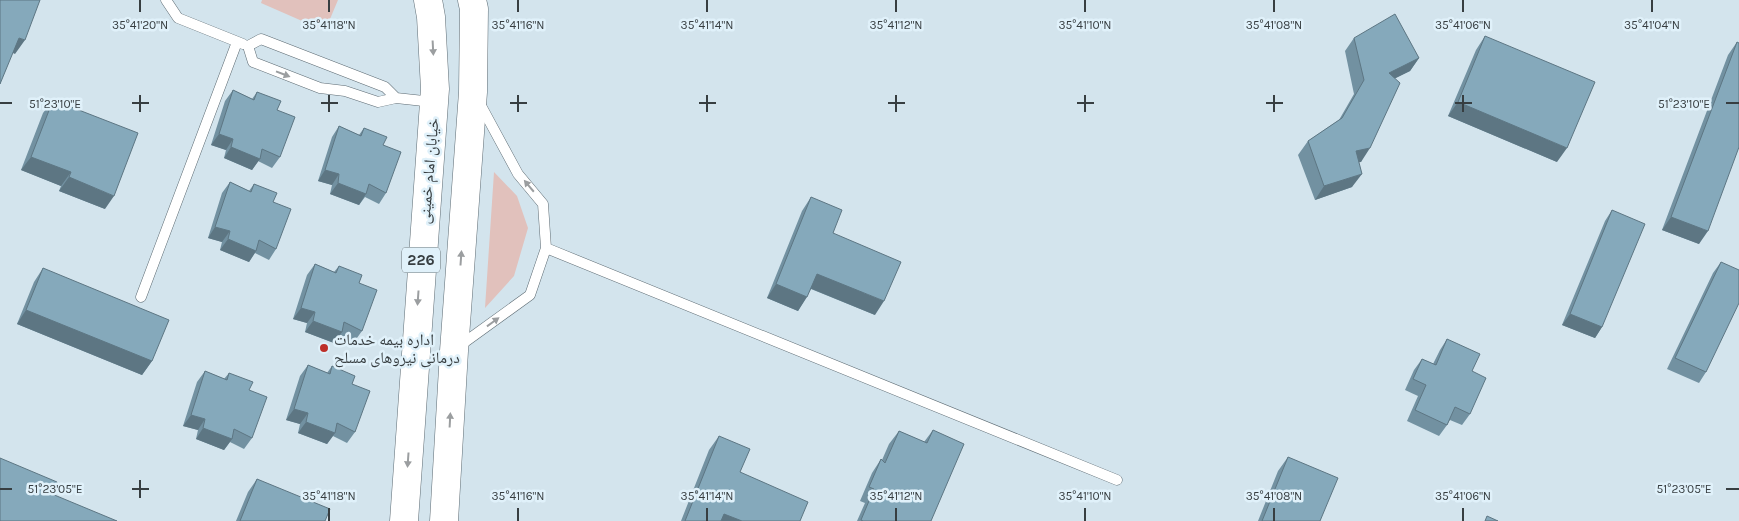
<svg xmlns="http://www.w3.org/2000/svg" width="1739" height="521" font-family="Karla,'Noto Naskh Arabic',sans-serif">
<style>
.green{fill:#e1c1bc}
.lines{fill:none;stroke-linecap:round;stroke-linejoin:round}
.lane-casing{stroke:#5d6b73;stroke-width:11}
.primary-casing{stroke:#5d6b73;stroke-width:29}
.lane{stroke:#fff;stroke-width:10}
.primary{stroke:#fff;stroke-width:28}
.wall{fill:#7291a1}
.shaded-wall{fill:#5d7683}
.building{fill:#85a9bb;stroke:#5d7683}
.oneway{fill:#9b9ea0}
.ticks{fill:none;stroke:#373e41;stroke-width:2}
.poi-dot{fill:#bd2f29;stroke:#e0f1fa;stroke-width:2}
.labels{text-anchor:middle;stroke-width:5;stroke-linejoin:round;paint-order:stroke}
.shield{fill:#e0f1fa;stroke:#6a7478;stroke-width:1}
.shield-label{font-size:15px;font-weight:bold;fill:#373e41}
.street-label{font-size:16px;fill:#373e41;stroke:#e0f1fa}
.poi-label{font-size:16px;fill:#373e41;stroke:#e0f1fa;text-anchor:start}
.ticks-label{font-size:12px;text-anchor:middle;fill:#373e41;stroke:#e0f1fa;stroke-width:5;stroke-linejoin:round;paint-order:stroke}
</style>
<rect width="100%" height="100%" fill="#d3e4ed"/>
<path class="green" d="M 262,0 L 338,0 L 325,31 L 261,3 Z
M 494,172 L 517,196 L 528,228 L 514,276 L 485,308 Z"/>
<g class="lines">
<defs>
<path id="lane" d="M 166,0 L 178,18 L 243,44
M 248,46 L 253,62 L 320,88 L 345,91 L 378,102 L 396,98 L 433,102
M 248,46 L 261,39 L 385,87 L 396,98
M 546,248 L 1117,480
M 141,297 L 237,42
M 458,347 L 530,295 L 546,248 L 543,204 L 518,174 L 479,102"/>
<path id="primary" d="M 404,521 L 435,89 L 431,17 L 428,0
M 444,521 L 454,351 L 473,92 L 474,9 L 472,0"/>
</defs>
<use href="#lane" class="lane-casing"/>
<use href="#primary" class="primary-casing"/>
<use href="#lane" class="lane"/>
<use href="#primary" class="primary"/>
</g>
<path class="wall" d="M 1485,36 L 1557,162 L 1448,116 L 1476,50 Z
M 1354,38 L 1419,58 L 1410,71 L 1395,78 L 1361,162 L 1359,162 L 1352,187 L 1315,200 L 1298,155 L 1308,141 L 1339,120 L 1354,94 L 1345,51 Z
M 1737,42 L 1699,244 L 1662,230 L 1728,55 Z
M 233,90 L 252,99 L 257,92 L 277,110 L 280,157 L 272,168 L 258,161 L 252,170 L 224,158 L 226,150 L 211,145 L 225,101 Z
M 53,100 L 105,209 L 59,191 L 61,186 L 21,170 L 43,113 Z
M 339,126 L 359,135 L 364,128 L 383,145 L 386,193 L 379,204 L 365,197 L 359,205 L 330,194 L 332,185 L 318,181 L 332,137 Z
M 230,182 L 249,191 L 254,184 L 273,202 L 276,249 L 269,260 L 255,253 L 249,262 L 220,250 L 222,242 L 208,238 L 222,193 Z
M 811,197 L 833,233 L 875,315 L 811,289 L 798,311 L 767,298 L 802,211 Z
M 1612,210 L 1602,327 L 1595,338 L 1562,325 L 1605,221 Z
M 1721,262 L 1706,372 L 1699,383 L 1667,369 L 1713,273 Z
M 315,264 L 334,272 L 339,266 L 359,283 L 362,331 L 354,342 L 340,335 L 334,343 L 305,332 L 307,323 L 293,319 L 307,275 Z
M 43,268 L 152,361 L 142,375 L 17,324 L 34,282 Z
M 1447,339 L 1472,371 L 1470,414 L 1462,425 L 1450,420 L 1447,425 L 1439,436 L 1407,421 L 1418,396 L 1405,390 L 1414,370 L 1422,359 L 1433,364 L 1440,350 Z
M 308,365 L 327,373 L 332,366 L 352,384 L 355,432 L 347,443 L 333,436 L 327,444 L 298,433 L 300,424 L 286,420 L 300,376 Z
M 205,371 L 224,379 L 229,373 L 249,390 L 252,438 L 244,449 L 230,442 L 224,450 L 196,439 L 198,430 L 183,426 L 197,382 Z
M 933,430 L 931,521 L 857,521 L 865,503 L 860,501 L 872,473 L 881,459 L 882,460 L 889,444 L 899,431 L 924,442 Z
M 719,436 L 740,472 L 800,521 L 681,521 L 709,450 Z
M 1288,457 L 1320,521 L 1258,521 L 1278,471 Z
M 257,479 L 325,521 L 236,521 L 248,492 Z"/>
<path class="shaded-wall" d="M 19,38 L 25,40 L 15,54 L 9,51 Z
M 1419,58 L 1410,71 L 1380,86 L 1389,73 Z
M 1458,102 L 1567,148 L 1557,162 L 1448,116 Z
M 219,134 L 233,139 L 226,150 L 211,145 Z
M 231,147 L 260,159 L 252,170 L 224,158 Z
M 1370,148 L 1361,162 L 1347,164 L 1356,151 Z
M 31,157 L 71,172 L 61,186 L 21,170 Z
M 325,170 L 339,174 L 332,185 L 318,181 Z
M 1362,174 L 1352,187 L 1315,200 L 1324,186 Z
M 69,177 L 114,196 L 105,209 L 59,191 Z
M 338,183 L 366,194 L 359,205 L 330,194 Z
M 1671,217 L 1708,231 L 1699,244 L 1662,230 Z
M 215,227 L 230,231 L 222,242 L 208,238 Z
M 228,239 L 256,251 L 249,262 L 220,250 Z
M 817,274 L 884,301 L 875,315 L 807,287 Z
M 776,284 L 807,297 L 798,311 L 767,298 Z
M 301,308 L 315,312 L 307,323 L 293,319 Z
M 26,310 L 152,361 L 142,375 L 17,324 Z
M 1570,314 L 1602,327 L 1595,338 L 1562,325 Z
M 313,321 L 342,332 L 334,343 L 305,332 Z
M 294,409 L 308,413 L 300,424 L 286,420 Z
M 191,415 L 205,419 L 198,430 L 183,426 Z
M 306,422 L 335,433 L 327,444 L 298,433 Z
M 203,428 L 232,439 L 224,450 L 196,439 Z
M 724,514 L 742,521 L 719,521 Z"/>
<path class="building" d="M 0,0 L 40,0 L 25,40 L 19,38 L 0,84 Z
M 1395,14 L 1419,58 L 1389,73 L 1400,83 L 1370,148 L 1356,151 L 1362,174 L 1324,186 L 1308,141 L 1342,118 L 1364,80 L 1354,38 Z
M 1485,36 L 1595,82 L 1567,148 L 1458,102 Z
M 1737,42 L 1739,43 L 1739,147 L 1708,231 L 1671,217 Z
M 233,90 L 254,100 L 257,92 L 281,101 L 277,110 L 295,117 L 280,157 L 262,149 L 260,159 L 231,147 L 233,139 L 219,134 Z
M 53,100 L 138,133 L 114,196 L 69,177 L 71,172 L 31,157 Z
M 339,126 L 361,136 L 364,128 L 387,137 L 383,145 L 401,152 L 386,193 L 369,184 L 366,194 L 338,183 L 339,174 L 325,170 Z
M 230,182 L 251,192 L 254,184 L 277,193 L 273,202 L 291,209 L 276,249 L 259,240 L 256,251 L 228,239 L 230,231 L 215,227 Z
M 811,197 L 842,210 L 833,233 L 901,262 L 884,301 L 817,274 L 807,297 L 776,284 Z
M 1612,210 L 1645,224 L 1602,327 L 1570,314 Z
M 1721,262 L 1739,270 L 1739,303 L 1706,372 L 1675,358 Z
M 315,264 L 336,273 L 339,266 L 362,275 L 359,283 L 377,290 L 362,331 L 344,322 L 342,332 L 313,321 L 315,312 L 301,308 Z
M 43,268 L 169,320 L 152,361 L 26,310 Z
M 1447,339 L 1480,354 L 1472,371 L 1486,378 L 1470,414 L 1455,407 L 1447,425 L 1415,410 L 1426,385 L 1413,379 L 1422,359 L 1436,365 Z
M 308,365 L 330,374 L 332,366 L 355,376 L 352,384 L 370,391 L 355,432 L 337,423 L 335,433 L 306,422 L 308,413 L 294,409 Z
M 205,371 L 227,380 L 229,373 L 253,382 L 249,390 L 267,397 L 252,438 L 234,429 L 232,439 L 203,428 L 205,419 L 191,415 Z
M 933,430 L 964,444 L 931,521 L 863,521 L 861,520 L 874,489 L 869,487 L 881,459 L 885,463 L 899,431 L 927,443 Z
M 719,436 L 750,449 L 740,472 L 808,502 L 800,521 L 742,521 L 724,514 L 721,521 L 685,521 Z
M 1288,457 L 1338,478 L 1320,521 L 1262,521 Z
M 0,458 L 57,482 L 52,494 L 117,521 L 0,521 Z
M 257,479 L 330,509 L 325,521 L 240,521 Z
M 1487,516 L 1498,521 L 1485,521 Z"/>
<defs><path id="oneway-solid" d="M-6-.8H1V-3.2L6.5 0L1 3.2V.8H-6Z" transform="scale(1.25)"/></defs>
<g class="oneway">
<use href="#oneway-solid" transform="translate(433 48) rotate(87)"/>
<use href="#oneway-solid" transform="translate(283 74) rotate(21)"/>
<use href="#oneway-solid" transform="translate(529 186) rotate(-130)"/>
<use href="#oneway-solid" transform="translate(461 258) rotate(-86)"/>
<use href="#oneway-solid" transform="translate(418 298) rotate(94)"/>
<use href="#oneway-solid" transform="translate(493 322) rotate(-36)"/>
<use href="#oneway-solid" transform="translate(450 420) rotate(-87)"/>
<use href="#oneway-solid" transform="translate(408 460) rotate(94)"/>
</g>
<path class="ticks" d="M 140,0 L 140,12M 329,0 L 329,12M 518,0 L 518,12M 707,0 L 707,12M 896,0 L 896,12M 1085,0 L 1085,12M 1274,0 L 1274,12M 1463,0 L 1463,12M 1652,0 L 1652,12M 140,95 L 140,112M 329,95 L 329,112M 518,95 L 518,112M 707,95 L 707,112M 896,95 L 896,112M 1085,95 L 1085,112M 1274,95 L 1274,112M 1463,95 L 1463,112M 0,103 L 12,103M 132,103 L 149,103M 321,103 L 338,103M 510,103 L 527,103M 699,103 L 716,103M 888,103 L 905,103M 1077,103 L 1094,103M 1266,103 L 1283,103M 1455,103 L 1472,103M 1726,103 L 1739,103M 140,480 L 140,498M 0,489 L 12,489M 132,489 L 149,489M 1726,489 L 1739,489M 329,508 L 329,521M 518,508 L 518,521M 707,508 L 707,521M 896,508 L 896,521M 1085,508 L 1085,521M 1274,508 L 1274,521M 1463,508 L 1463,521"/>
<circle class="poi-dot" cx="324" cy="348" r="5"/>
<g class="labels">
<rect class="shield" x="402" y="247.5" width="38" height="25" rx="4"/>
<g class="shield-label">
<text x="421" y="265">226</text>
</g>
<g class="street-label">
<text transform="translate(428 171) rotate(-85)" y="6">خیابان امام خمینی</text>
</g>
<g class="poi-label">
<text x="334" y="345">اداره بیمه خدمات<tspan x="334" dy="18">درمانی نیروهای مسلح</tspan></text>
</g>
</g>
<g class="ticks-label">
<text x="140" y="29">35°41'20"N</text>
<text x="329" y="29">35°41'18"N</text>
<text x="518" y="29">35°41'16"N</text>
<text x="707" y="29">35°41'14"N</text>
<text x="896" y="29">35°41'12"N</text>
<text x="1085" y="29">35°41'10"N</text>
<text x="1274" y="29">35°41'08"N</text>
<text x="1463" y="29">35°41'06"N</text>
<text x="1652" y="29">35°41'04"N</text>
<text x="1684" y="108">51°23'10"E</text>
<text x="55" y="108">51°23'10"E</text>
<text x="1684" y="493">51°23'05"E</text>
<text x="55" y="493">51°23'05"E</text>
<text x="329" y="500">35°41'18"N</text>
<text x="518" y="500">35°41'16"N</text>
<text x="707" y="500">35°41'14"N</text>
<text x="896" y="500">35°41'12"N</text>
<text x="1085" y="500">35°41'10"N</text>
<text x="1274" y="500">35°41'08"N</text>
<text x="1463" y="500">35°41'06"N</text>
</g>
</svg>
